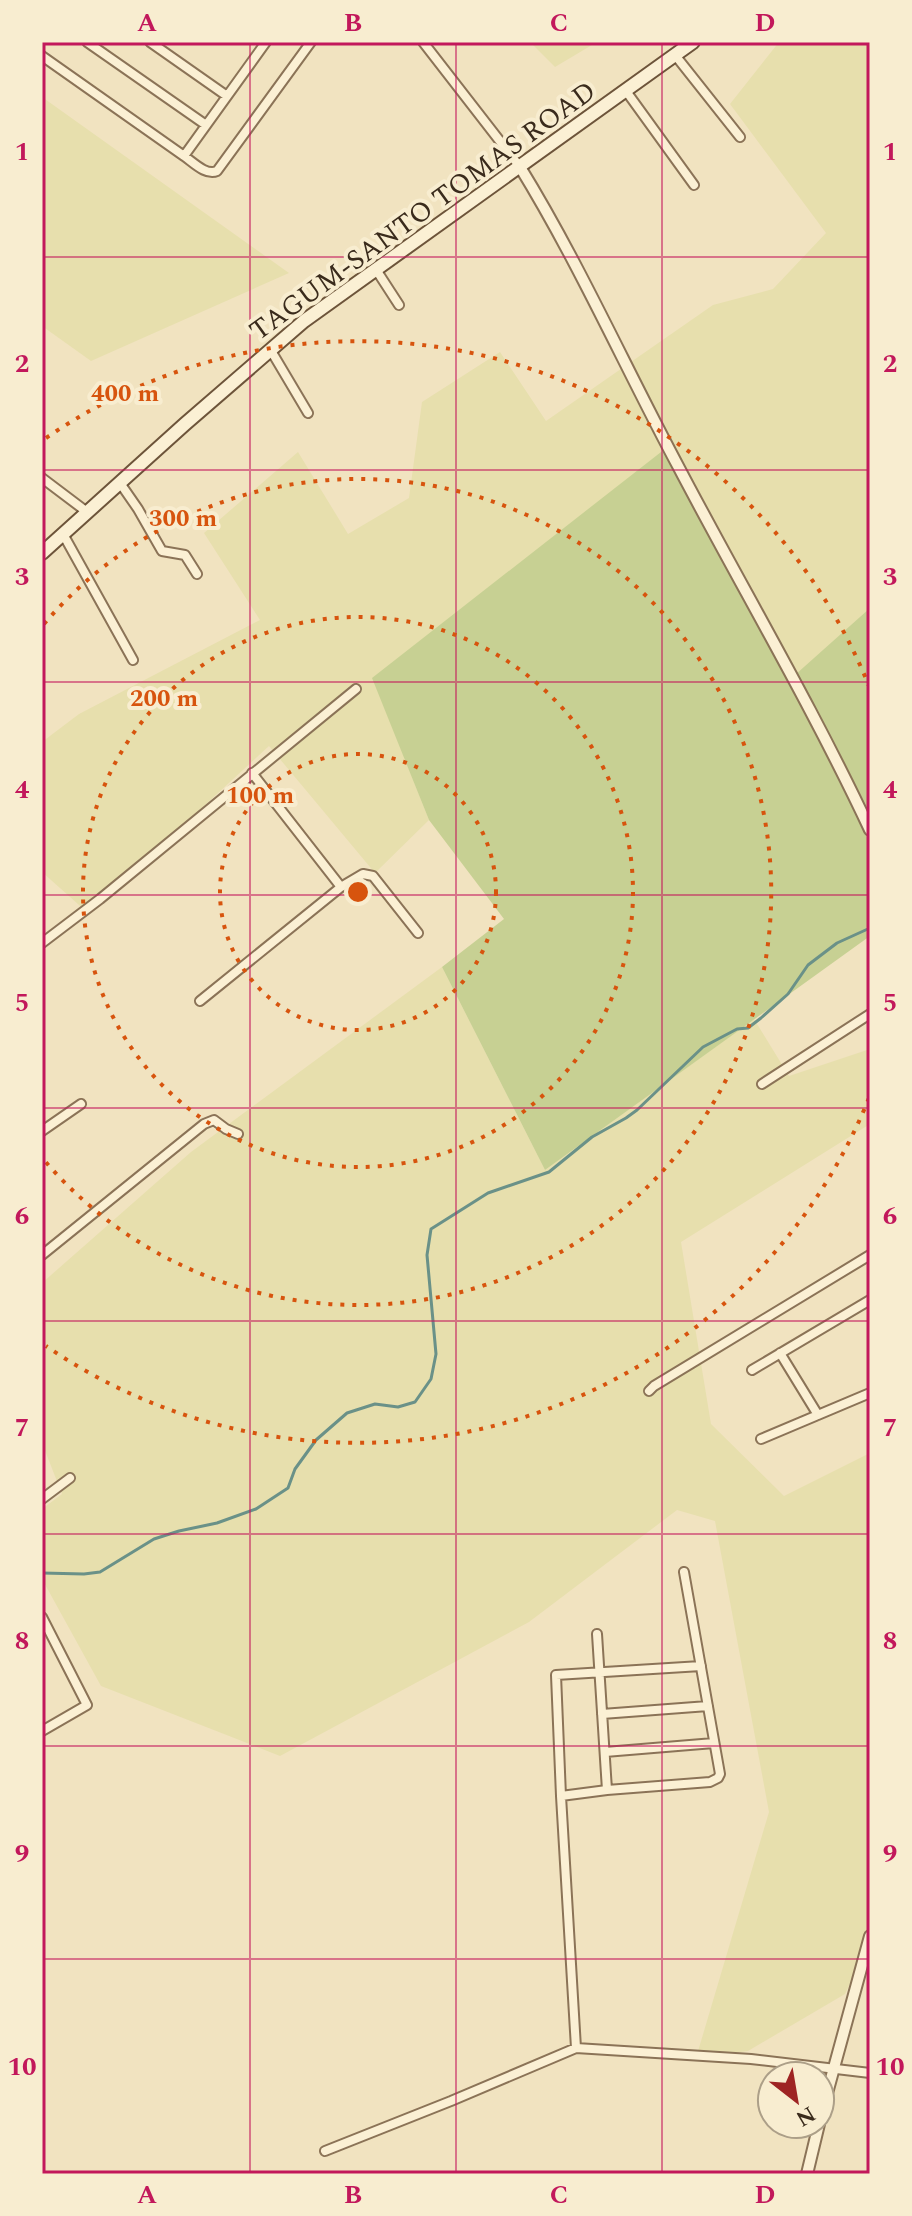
<svg xmlns="http://www.w3.org/2000/svg" width="912" height="2216" font-family="Spectral,serif">
<style>
.farmland{fill:#e7dfad}
.green{fill:#c7d093}
.lines{fill:none;stroke-linecap:round;stroke-linejoin:round}
.stream{stroke:#6a9188;stroke-width:3}
.minor-casing{stroke:#8b7357;stroke-width:12}
.tertiary-casing{stroke:#8b7357;stroke-width:14}
.secondary-casing{stroke:#6d543a;stroke-width:16}
.minor{stroke:#fbf0d4;stroke-width:8}
.tertiary{stroke:#fbf0d4;stroke-width:10}
.secondary{stroke:#fbf0d4;stroke-width:12}
.grid{fill:none;stroke:#c2185b;stroke-width:2;stroke-opacity:0.55}
.ring{fill:none;stroke:#d7540e;stroke-width:4;stroke-dasharray:4 8}
.labels{text-anchor:middle;stroke-width:8;stroke-linejoin:round;paint-order:stroke}
.street-label{font-size:28px;fill:#3a2b1c;stroke:#f8edd0}
.centre{fill:#d7540e;stroke:#f8edd0;stroke-width:4}
.ring-label{font-size:24px;text-anchor:middle;font-weight:bold;fill:#d7540e;stroke:#f8edd0;stroke-width:8;stroke-linejoin:round;paint-order:stroke}
.neatline{fill:none;stroke:#c2185b;stroke-width:3}
.grid-label{font-size:26px;text-anchor:middle;font-weight:bold;fill:#c2185b}
</style>
<rect width="100%" height="100%" fill="#f1e3c0"/>
<path class="farmland" d="M 530,42 L 597,42 L 555,67 Z
M 779,42 L 865,42 L 870,50 L 870,608 L 795,676 L 373,678 L 429,820 L 375,873 L 269,746 L 88,913 L 42,872 L 42,742 L 79,714 L 260,620 L 204,533 L 298,452 L 348,534 L 409,498 L 422,402 L 500,352 L 546,421 L 713,305 L 773,289 L 826,233 L 730,104 Z
M 42,97 L 289,273 L 91,361 L 42,326 Z
M 442,967 L 545,1170 L 754,1019 L 789,1076 L 870,1049 L 870,1124 L 681,1242 L 711,1424 L 784,1496 L 870,1453 L 870,1943 L 845,1994 L 748,2051 L 696,2058 L 769,1812 L 715,1521 L 677,1510 L 529,1622 L 280,1756 L 101,1686 L 42,1579 L 42,1509 L 62,1494 L 42,1443 L 42,1283 L 191,1152 Z"/>
<path class="green" d="M 670,445 L 795,675 L 870,608 L 870,936 L 545,1170 L 442,967 L 504,919 L 429,820 L 372,678 Z"/>
<g class="lines">
<path class="stream" d="M 42,1573 L 84,1574 L 100,1572 L 154,1539 L 179,1531 L 217,1523 L 256,1509 L 288,1488 L 295,1469 L 316,1440 L 347,1413 L 375,1404 L 398,1407 L 415,1402 L 431,1379 L 436,1354 L 427,1255 L 431,1229 L 488,1193 L 549,1172 L 592,1137 L 626,1118 L 637,1110 L 703,1047 L 737,1029 L 748,1028 L 761,1018 L 788,994 L 808,965 L 837,943 L 870,928"/>
<defs>
<path id="minor" d="M 87,42 L 206,125
M 150,42 L 227,96
M 423,42 L 520,167
M 675,55 L 740,137
M 42,56 L 184,156 L 266,42
M 626,91 L 694,185
M 184,156 C 193,162 206,176 217,171 L 311,42
M 375,268 L 399,305
M 270,349 L 308,413
M 42,478 L 87,512
M 120,483 L 138,509 L 162,551 L 185,555 L 197,574
M 63,534 L 133,660
M 341,887 L 363,874 L 373,876 L 418,933
M 42,943 L 100,899 L 356,689
M 200,1001 L 341,887 L 252,773
M 762,1084 L 870,1014
M 42,1131 L 81,1104
M 42,1255 L 204,1124 L 214,1120 L 226,1129 L 238,1134
M 780,1353 L 818,1415
M 752,1370 L 870,1300
M 649,1391 L 654,1386 L 870,1255
M 761,1439 L 870,1393
M 42,1499 L 70,1478
M 42,1617 L 87,1705 L 42,1731
M 597,1634 L 607,1790
M 602,1714 L 708,1706
M 605,1752 L 714,1743
M 561,1796 L 607,1790 L 710,1782 L 718,1778 L 720,1774 L 684,1572
M 576,2048 L 561,1796 L 556,1675 L 701,1666
M 325,2151 L 451,2101 L 576,2048 L 751,2059 L 870,2073"/>
<path id="tertiary" d="M 520,167 C 579,263 625,367 678,466 C 742,588 812,706 870,830
M 820,2119 L 870,1936
M 807,2174 L 819,2124"/>
<path id="secondary" d="M 42,553 L 185,424 L 304,321 L 693,42"/>
</defs>
<use href="#minor" class="minor-casing"/>
<use href="#tertiary" class="tertiary-casing"/>
<use href="#secondary" class="secondary-casing"/>
<use href="#minor" class="minor"/>
<use href="#tertiary" class="tertiary"/>
<use href="#secondary" class="secondary"/>
</g>
<path class="grid" d="M 250,42 L 250,2174M 456,42 L 456,2174M 662,42 L 662,2174M 42,257 L 870,257M 42,470 L 870,470M 42,682 L 870,682M 42,895 L 870,895M 42,1108 L 870,1108M 42,1321 L 870,1321M 42,1534 L 870,1534M 42,1746 L 870,1746M 42,1959 L 870,1959"/>
<g class="ring">
<circle cx="358" cy="892" r="138"/>
<circle cx="358" cy="892" r="275"/>
<path d="M44 624A413 413 0 1 1 44 1160"/>
<path d="M869 1098A551 551 0 0 1 46 1346M46 438A551 551 0 0 1 869 686"/>
</g>
<g class="labels">
<g class="street-label">
<text transform="translate(422 210) rotate(-36)" y="10">TAGUM-SANTO TOMAS ROAD</text>
</g>
</g>
<circle cx="358" cy="892" r="12" class="centre"/>
<g class="ring-label">
<text x="125" y="401">400 m</text>
<text x="183" y="526">300 m</text>
<text x="164" y="706">200 m</text>
<text x="260" y="803">100 m</text>
</g>
<rect width="912" height="2216" fill="none" stroke="#f8edd0" stroke-width="88"/>
<g transform="translate(796 2100) rotate(149)"><circle r="38" fill="#f8edd0" stroke="#ac9f88" stroke-width="2"/>
<path d="M0-6L14 30L0 20L-14 30Z" fill="#9e2423"/>
<text y="-12" font-size="22" font-weight="bold" text-anchor="middle" fill="#3a2b1c">N</text>
</g>
<rect x="44" y="44" width="824" height="2128" class="neatline"/>
<g class="grid-label">
<text x="147" y="31">A</text>
<text x="353" y="31">B</text>
<text x="559" y="31">C</text>
<text x="765" y="31">D</text>
<text x="22" y="160">1</text>
<text x="890" y="160">1</text>
<text x="22" y="372">2</text>
<text x="890" y="372">2</text>
<text x="22" y="585">3</text>
<text x="890" y="585">3</text>
<text x="22" y="798">4</text>
<text x="890" y="798">4</text>
<text x="22" y="1011">5</text>
<text x="890" y="1011">5</text>
<text x="22" y="1224">6</text>
<text x="890" y="1224">6</text>
<text x="22" y="1436">7</text>
<text x="890" y="1436">7</text>
<text x="22" y="1649">8</text>
<text x="890" y="1649">8</text>
<text x="22" y="1862">9</text>
<text x="890" y="1862">9</text>
<text x="22" y="2075">10</text>
<text x="890" y="2075">10</text>
<text x="147" y="2203">A</text>
<text x="353" y="2203">B</text>
<text x="559" y="2203">C</text>
<text x="765" y="2203">D</text>
</g>
</svg>
